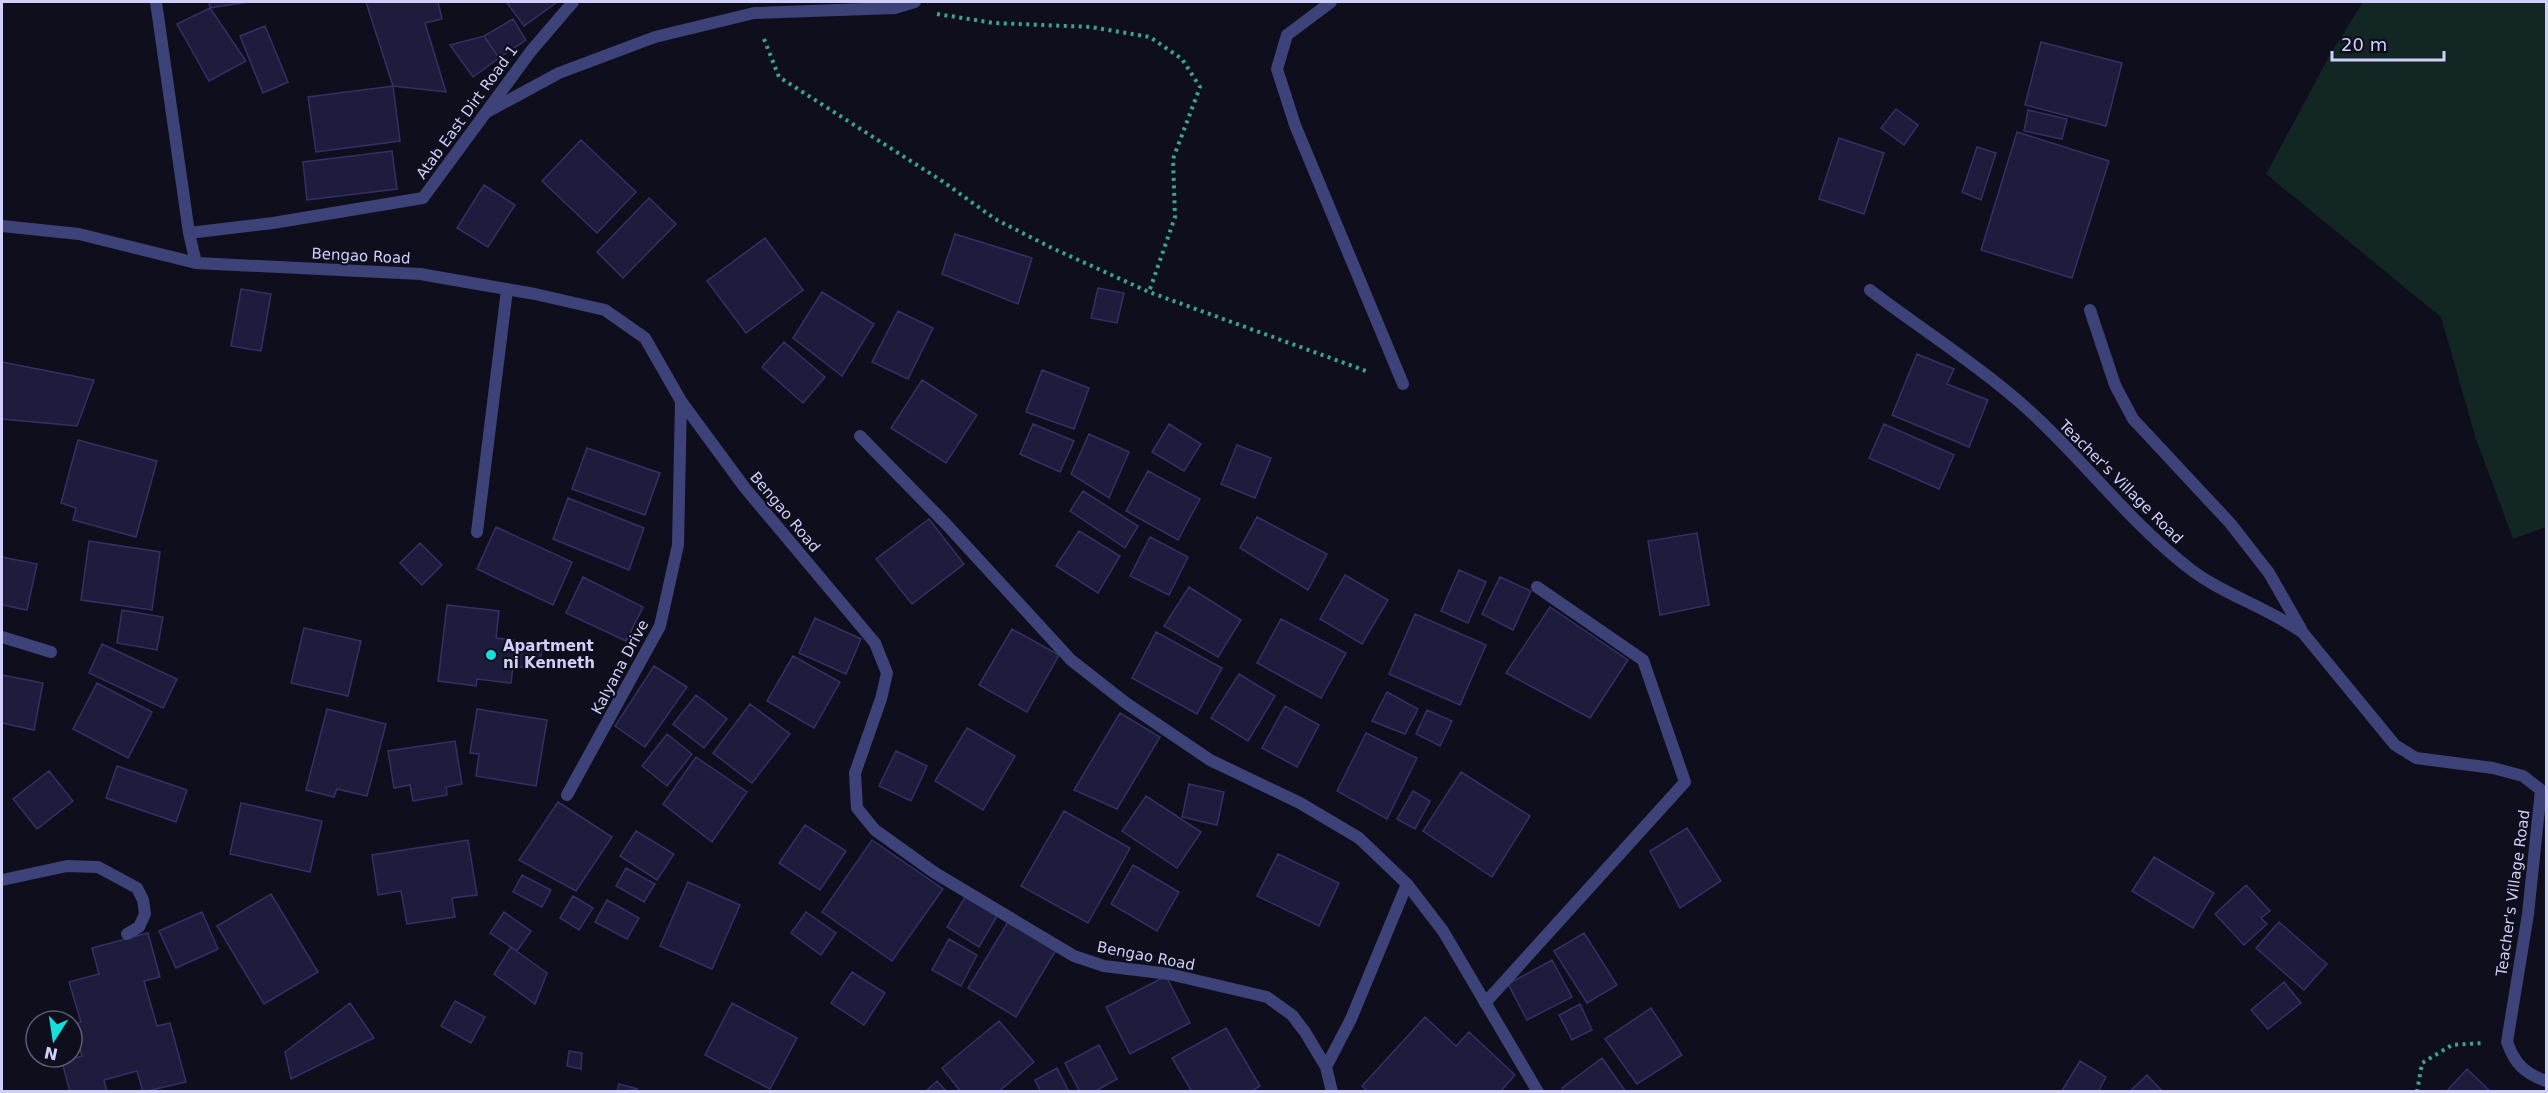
<svg xmlns="http://www.w3.org/2000/svg" width="2548" height="1093" font-family="'DejaVu Sans',sans-serif">
<style>
.green{fill:#122623}
.building{fill:#1e1c3c;stroke:#343066;stroke-width:1.5}
.lines{fill:none;stroke-linecap:round;stroke-linejoin:round}
.path{stroke:#39a490;stroke-width:4;stroke-dasharray:3 4.5;stroke-linecap:butt}
.service{stroke:#3d4278;stroke-width:12}
.minor{stroke:#3d4278;stroke-width:12}
.poi-dot{fill:#16dfda;stroke:#0f0e1d;stroke-width:2}
.labels{text-anchor:middle;stroke-width:4.5;stroke-linejoin:round;paint-order:stroke}
.street-label{font-size:15px;fill:#cfcffa;stroke:#0f0e1d}
.poi-label{font-size:15px;font-weight:bold;fill:#cfcffa;stroke:#0f0e1d;text-anchor:start}
</style>
<rect width="100%" height="100%" fill="#0f0e1d"/>
<path class="green" d="M 2363,2 L 2546,2 L 2546,527 L 2513,539 L 2475,436 L 2441,317 L 2266,174 L 2331,53 Z"/>
<path class="building" d="M 209,2 L 248,2 L 210,8 Z
M 366,2 L 438,2 L 442,19 L 425,23 L 446,92 L 393,86 Z
M 509,2 L 557,2 L 524,26 L 507,3 Z
M 210,8 L 246,61 L 209,81 L 177,24 Z
M 513,19 L 526,40 L 499,58 L 484,36 Z
M 265,26 L 288,82 L 263,93 L 240,36 Z
M 484,36 L 499,58 L 473,77 L 450,45 Z
M 2041,42 L 2122,63 L 2106,126 L 2025,105 Z
M 393,86 L 400,141 L 316,152 L 308,97 Z
M 1896,109 L 1918,125 L 1904,145 L 1881,128 Z
M 2028,110 L 2067,119 L 2062,139 L 2024,131 Z
M 2017,132 L 2109,161 L 2072,278 L 1981,250 Z
M 1839,138 L 1884,153 L 1864,214 L 1819,199 Z
M 581,140 L 636,192 L 597,233 L 542,181 Z
M 1977,147 L 1996,153 L 1981,200 L 1962,192 Z
M 392,151 L 397,189 L 307,200 L 303,162 Z
M 484,185 L 515,205 L 488,247 L 457,228 Z
M 649,198 L 676,224 L 623,278 L 597,252 Z
M 955,234 L 1032,258 L 1018,304 L 942,274 Z
M 765,238 L 803,290 L 746,333 L 707,281 Z
M 1098,288 L 1124,293 L 1117,323 L 1091,318 Z
M 241,289 L 271,294 L 261,351 L 231,346 Z
M 822,292 L 874,324 L 842,376 L 793,338 Z
M 898,311 L 933,328 L 908,379 L 872,362 Z
M 784,342 L 825,377 L 803,403 L 762,367 Z
M 1917,354 L 1954,369 L 1947,384 L 1988,400 L 1969,447 L 1892,415 Z
M 2,362 L 94,380 L 77,426 L 2,419 Z
M 1042,370 L 1089,388 L 1074,429 L 1026,412 Z
M 922,380 L 977,415 L 946,463 L 891,428 Z
M 1033,424 L 1074,441 L 1060,472 L 1020,454 Z
M 1169,424 L 1201,444 L 1184,471 L 1152,452 Z
M 1884,424 L 1954,455 L 1939,489 L 1869,458 Z
M 1089,434 L 1129,452 L 1109,498 L 1071,474 Z
M 78,440 L 157,461 L 136,537 L 73,520 L 76,508 L 61,503 Z
M 1237,445 L 1271,458 L 1255,498 L 1221,484 Z
M 587,448 L 660,473 L 645,515 L 572,489 Z
M 1148,471 L 1200,499 L 1178,540 L 1126,511 Z
M 1083,491 L 1138,526 L 1125,548 L 1070,511 Z
M 568,498 L 644,528 L 629,570 L 553,539 Z
M 1257,517 L 1327,554 L 1308,590 L 1240,548 Z
M 929,519 L 964,564 L 912,604 L 876,559 Z
M 496,527 L 572,562 L 553,605 L 477,569 Z
M 1079,531 L 1120,556 L 1098,593 L 1056,566 Z
M 1697,533 L 1709,605 L 1660,615 L 1648,541 Z
M 1150,537 L 1188,557 L 1169,595 L 1130,576 Z
M 89,541 L 160,552 L 152,610 L 81,600 Z
M 420,543 L 442,565 L 422,585 L 400,563 Z
M 2,557 L 37,564 L 27,610 L 2,605 Z
M 1459,570 L 1486,582 L 1468,623 L 1441,611 Z
M 1345,575 L 1388,600 L 1362,644 L 1320,619 Z
M 583,577 L 643,607 L 626,641 L 566,613 Z
M 1500,577 L 1531,591 L 1513,630 L 1482,614 Z
M 1189,587 L 1241,620 L 1218,657 L 1164,626 Z
M 447,605 L 499,611 L 496,638 L 542,644 L 540,669 L 513,666 L 511,683 L 477,679 L 476,686 L 438,681 Z
M 1550,607 L 1628,660 L 1590,718 L 1506,673 Z
M 122,610 L 163,617 L 157,650 L 117,643 Z
M 1415,614 L 1486,645 L 1460,705 L 1389,674 Z
M 815,618 L 861,639 L 846,674 L 799,653 Z
M 1281,619 L 1346,653 L 1321,698 L 1257,663 Z
M 304,628 L 361,641 L 348,696 L 291,683 Z
M 1012,629 L 1059,655 L 1027,712 L 979,685 Z
M 1156,632 L 1222,668 L 1197,714 L 1132,678 Z
M 102,644 L 177,679 L 163,708 L 89,673 Z
M 793,656 L 840,682 L 814,728 L 767,701 Z
M 654,666 L 687,687 L 645,747 L 615,726 Z
M 1239,674 L 1275,696 L 1248,741 L 1211,718 Z
M 2,675 L 43,683 L 34,730 L 2,723 Z
M 97,683 L 152,712 L 128,758 L 73,729 Z
M 1387,692 L 1418,709 L 1405,734 L 1372,721 Z
M 696,695 L 727,719 L 704,748 L 673,724 Z
M 750,704 L 790,734 L 752,783 L 713,753 Z
M 1285,706 L 1319,725 L 1297,767 L 1262,748 Z
M 327,709 L 386,724 L 367,796 L 337,789 L 334,797 L 306,790 Z
M 477,709 L 547,720 L 536,786 L 476,776 L 479,754 L 470,753 Z
M 1427,710 L 1452,721 L 1440,746 L 1416,734 Z
M 1120,713 L 1160,737 L 1117,809 L 1074,790 Z
M 967,728 L 1015,756 L 983,810 L 935,781 Z
M 1366,733 L 1417,758 L 1387,819 L 1337,791 Z
M 667,734 L 692,754 L 667,786 L 642,766 Z
M 455,741 L 462,784 L 446,787 L 447,795 L 413,801 L 410,785 L 394,788 L 388,751 Z
M 896,751 L 927,766 L 911,801 L 879,786 Z
M 696,757 L 747,792 L 712,842 L 663,804 Z
M 117,766 L 187,790 L 176,822 L 106,798 Z
M 49,771 L 73,801 L 37,829 L 13,799 Z
M 1461,772 L 1530,816 L 1492,877 L 1423,831 Z
M 1189,784 L 1224,792 L 1217,825 L 1182,817 Z
M 1413,791 L 1430,801 L 1415,829 L 1397,819 Z
M 1146,796 L 1201,832 L 1177,868 L 1122,831 Z
M 558,802 L 612,837 L 576,891 L 519,860 Z
M 241,803 L 322,821 L 310,872 L 230,854 Z
M 1064,811 L 1130,848 L 1088,923 L 1021,886 Z
M 805,825 L 846,851 L 820,890 L 779,863 Z
M 1687,828 L 1721,881 L 1680,908 L 1650,851 Z
M 636,831 L 674,854 L 657,880 L 620,856 Z
M 468,840 L 477,895 L 452,898 L 455,917 L 407,924 L 401,891 L 378,895 L 372,855 Z
M 872,840 L 943,889 L 892,961 L 822,912 Z
M 1278,854 L 1339,883 L 1319,926 L 1257,896 Z
M 2154,857 L 2214,893 L 2193,928 L 2132,891 Z
M 1133,865 L 1179,892 L 1157,931 L 1111,904 Z
M 626,868 L 655,884 L 644,902 L 616,886 Z
M 522,875 L 551,890 L 542,907 L 513,892 Z
M 688,882 L 740,905 L 712,969 L 660,946 Z
M 2246,885 L 2270,911 L 2261,918 L 2267,924 L 2244,945 L 2215,914 Z
M 271,894 L 318,972 L 264,1004 L 217,926 Z
M 967,894 L 999,913 L 979,947 L 947,927 Z
M 573,896 L 593,908 L 579,930 L 560,918 Z
M 607,900 L 639,918 L 627,939 L 595,922 Z
M 202,912 L 218,949 L 176,968 L 159,931 Z
M 504,912 L 531,931 L 517,951 L 490,933 Z
M 806,912 L 836,933 L 821,955 L 791,933 Z
M 1008,922 L 1056,950 L 1016,1017 L 968,988 Z
M 2279,922 L 2327,964 L 2304,990 L 2256,948 Z
M 148,933 L 160,977 L 144,981 L 157,1026 L 170,1023 L 186,1082 L 143,1092 L 137,1071 L 104,1080 L 107,1092 L 70,1092 L 62,1062 L 82,1056 L 73,1024 L 81,1022 L 69,982 L 99,974 L 92,948 Z
M 1584,933 L 1617,985 L 1587,1003 L 1554,951 Z
M 949,939 L 977,955 L 961,986 L 932,970 Z
M 511,947 L 547,973 L 535,1004 L 494,974 Z
M 1552,960 L 1572,997 L 1527,1020 L 1508,984 Z
M 852,972 L 885,993 L 864,1025 L 831,1003 Z
M 1166,976 L 1190,1023 L 1130,1054 L 1106,1007 Z
M 2284,982 L 2301,1003 L 2268,1029 L 2251,1010 Z
M 455,1001 L 485,1017 L 471,1043 L 441,1026 Z
M 350,1003 L 374,1038 L 291,1079 L 285,1052 Z
M 732,1003 L 797,1038 L 770,1089 L 705,1055 Z
M 1580,1004 L 1592,1030 L 1572,1040 L 1559,1015 Z
M 1651,1008 L 1682,1055 L 1637,1084 L 1605,1039 Z
M 1425,1017 L 1456,1046 L 1469,1032 L 1515,1075 L 1500,1092 L 1368,1092 L 1362,1086 Z
M 999,1021 L 1034,1062 L 998,1092 L 961,1092 L 942,1068 Z
M 1226,1028 L 1260,1086 L 1250,1092 L 1192,1092 L 1172,1058 Z
M 1099,1045 L 1117,1079 L 1094,1092 L 1080,1092 L 1065,1063 Z
M 569,1051 L 582,1053 L 581,1069 L 567,1066 Z
M 1602,1058 L 1626,1092 L 1564,1092 L 1562,1088 Z
M 2080,1061 L 2106,1077 L 2098,1092 L 2061,1092 Z
M 1057,1068 L 1069,1092 L 1041,1092 L 1035,1080 Z
M 2467,1069 L 2491,1092 L 2446,1092 Z
M 2147,1075 L 2163,1092 L 2129,1092 Z
M 937,1081 L 947,1092 L 925,1092 Z
M 619,1084 L 638,1089 L 617,1092 Z"/>
<g class="lines">
<path class="path" d="M 937,14 L 994,23 L 1091,27 L 1150,37 L 1182,59 L 1200,87 L 1173,159 L 1175,217 L 1149,292
M 764,39 L 779,77 L 942,181 L 995,219 L 1052,248 L 1149,292 L 1369,372
M 2417,1092 L 2422,1063 L 2452,1045 L 2483,1043"/>
<path class="service" d="M 1331,2 L 1287,35 L 1277,69 L 1295,125 L 1403,384
M 477,532 L 507,290"/>
<path class="minor" d="M 156,2 L 189,233 L 196,263
M 487,112 L 559,73 L 655,37 L 754,13 L 895,8 L 915,2
M 2,226 L 79,234 L 196,263 L 420,274 L 535,294 L 605,310 L 645,338 L 681,401 L 745,488 L 875,643 L 887,673 L 881,699 L 855,773 L 857,808 L 875,830 L 935,873 L 1074,956 L 1104,966 L 1169,974 L 1267,997 L 1292,1015 L 1305,1032 L 1326,1067 L 1332,1092
M 189,233 L 273,223 L 423,198 L 531,51 L 573,2
M 1870,290 C 1918,327 1970,359 2016,399 C 2076,450 2123,516 2185,565 C 2220,594 2266,606 2303,633 L 2395,745 L 2416,758 L 2493,768 L 2523,776 L 2541,790 L 2528,914 L 2507,1042 C 2515,1064 2524,1073 2546,1081
M 2090,310 L 2115,385 L 2133,419 L 2230,523 L 2269,573 L 2301,629
M 860,436 L 946,524 L 1071,660 L 1126,703 L 1210,760 L 1300,803 L 1359,838 L 1407,884 L 1443,931 L 1538,1092
M 2,637 L 51,652
M 567,795 L 660,626 L 678,545 L 681,401
M 2,880 L 67,866 L 98,867 L 137,888 L 143,900 L 145,914 L 139,927 L 127,934
M 1485,1003 L 1685,782 L 1643,660 L 1537,587
M 1326,1067 L 1351,1019 L 1407,884"/>
</g>
<circle class="poi-dot" cx="491" cy="655" r="6"/>
<g class="labels">
<g class="street-label">
<text transform="translate(467 112) rotate(-54)" y="5">Atab East Dirt Road 1</text>
<text transform="translate(361 256) rotate(3)" y="5">Bengao Road</text>
<text transform="translate(2121 482) rotate(45)" y="5">Teacher's Village Road</text>
<text transform="translate(785 512) rotate(50)" y="5">Bengao Road</text>
<text transform="translate(620 667) rotate(-62)" y="5">Kalyana Drive</text>
<text transform="translate(2513 893) rotate(-82)" y="5">Teacher's Village Road</text>
<text transform="translate(1146 956) rotate(11)" y="5">Bengao Road</text>
</g>
<g class="poi-label">
<text x="503" y="651">Apartment<tspan x="503" dy="17">ni Kenneth</tspan></text>
</g>
</g>
<rect width="2548" height="1093" fill="none" stroke="#cfcffa" stroke-width="6"/>
<g transform="translate(54 1039) rotate(192)"><circle r="28" fill="#0f0e1d" stroke="#5c5b75" stroke-width="1.5"/>
<path d="M0-4.5L10 22L0 15L-10 22Z" fill="#16dfda"/>
<text y="-9" font-size="16" font-weight="bold" text-anchor="middle" fill="#cfcffa">N</text>
</g>
<path d="M2332 51v9h112v-9" fill="none" stroke="#cfcffa" stroke-width="3"/>
<text x="2341" y="51" font-size="18" fill="#cfcffa" stroke="#0f0e1d" stroke-width="4.5" paint-order="stroke">20 m</text>
</svg>
